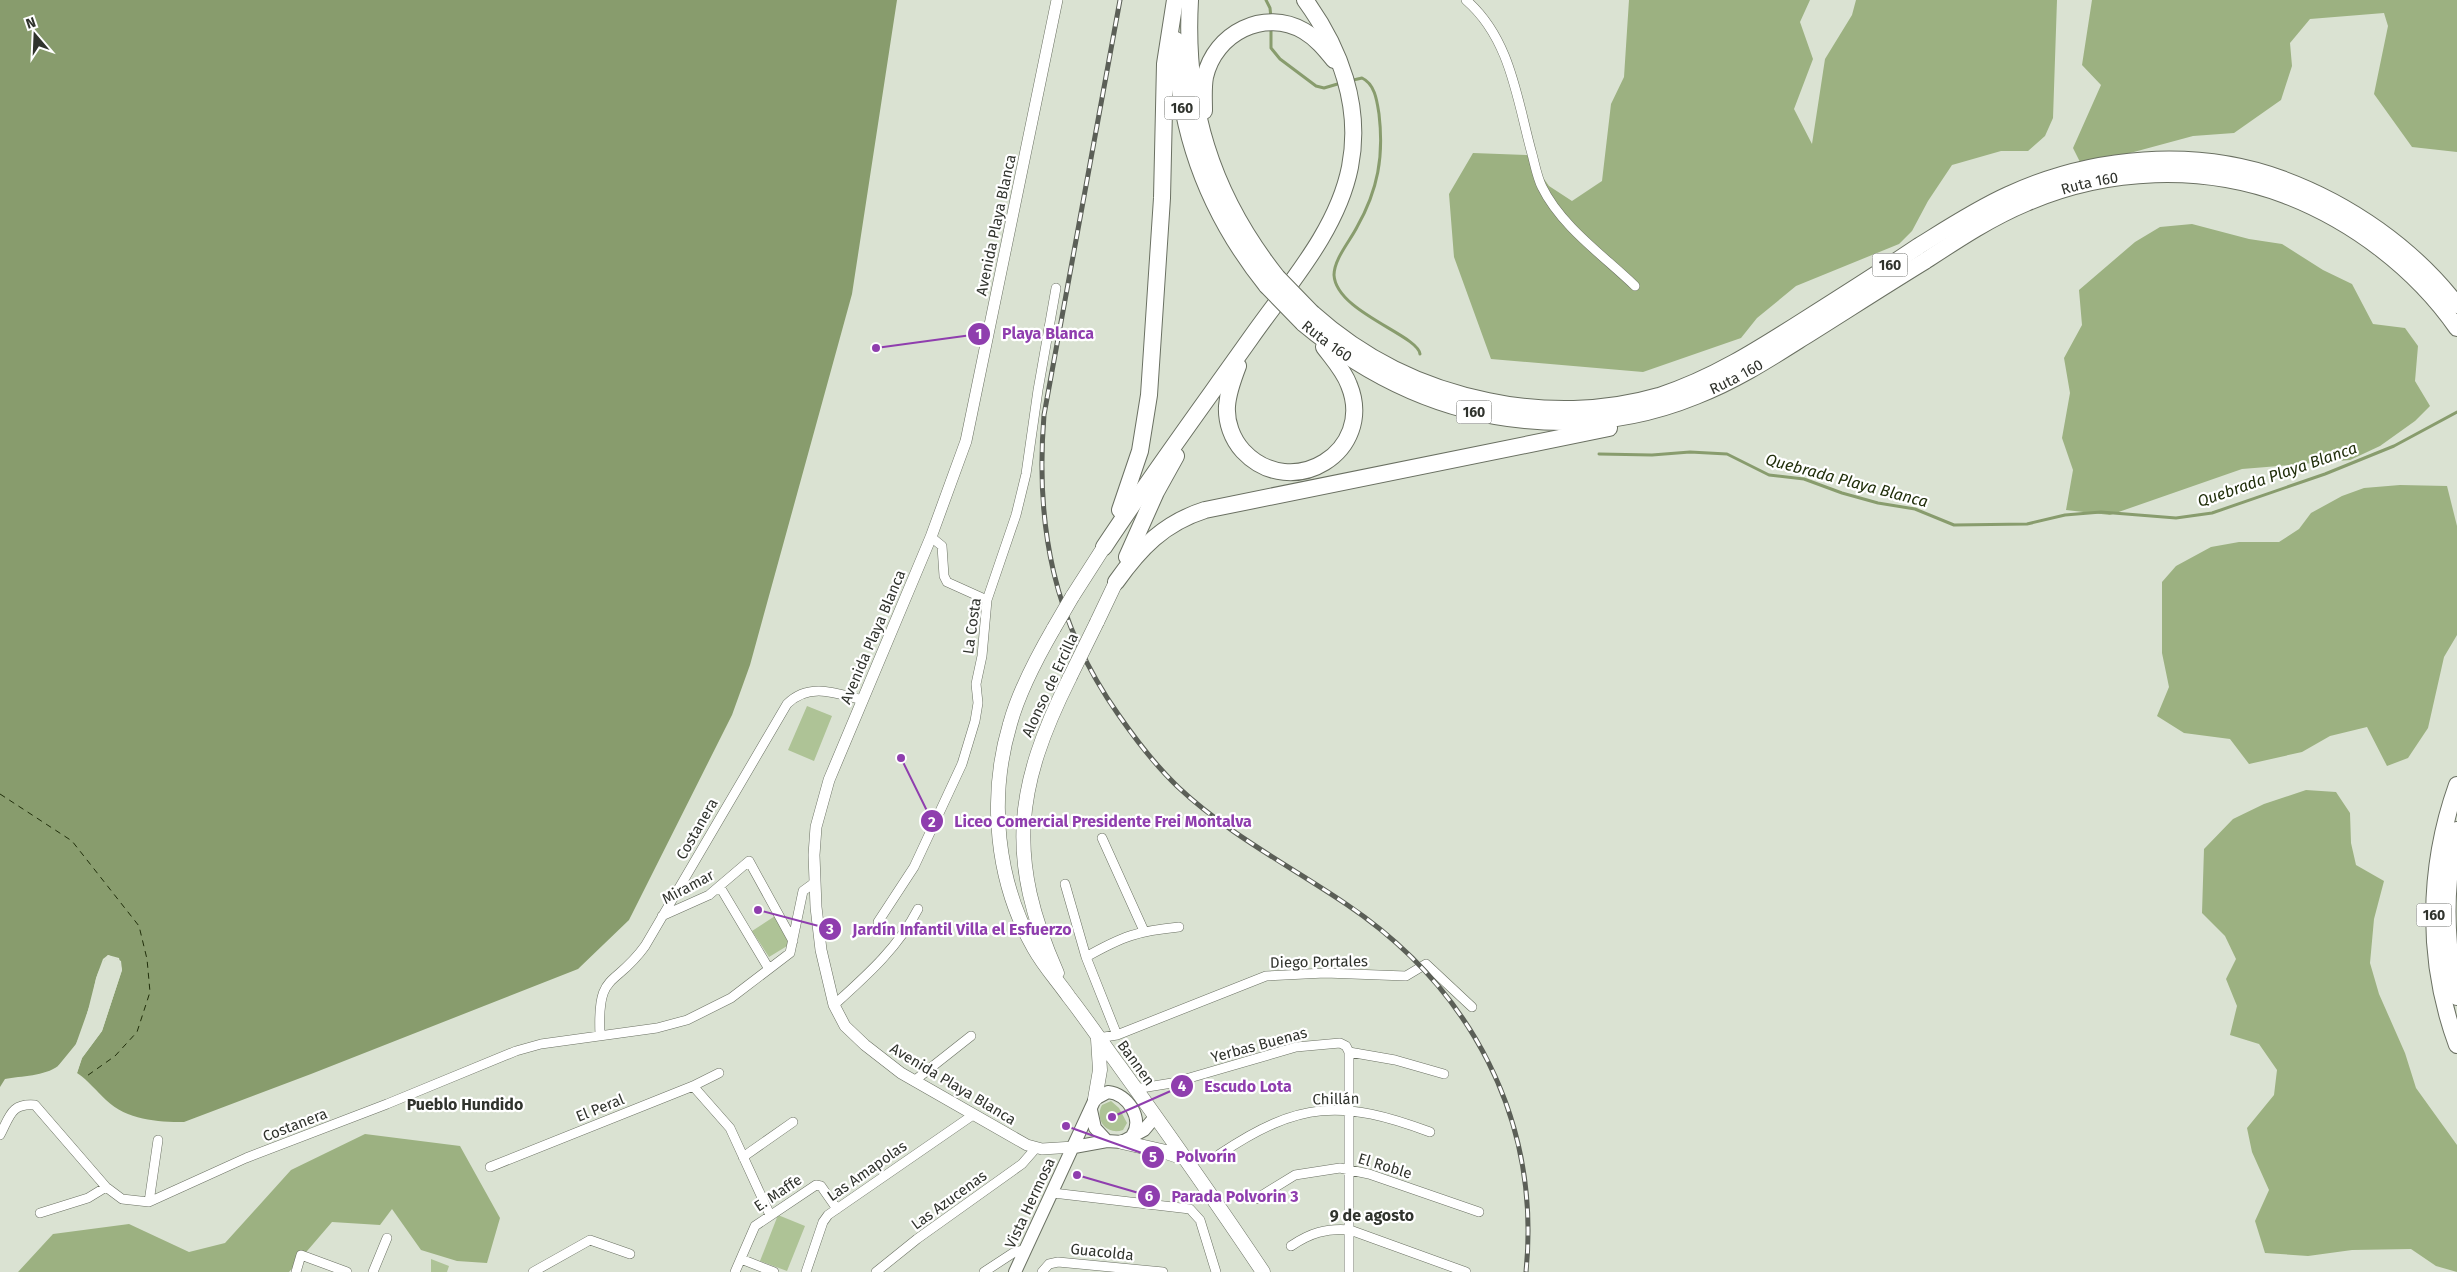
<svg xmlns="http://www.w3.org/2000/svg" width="2457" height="1272" font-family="'Fira Sans',sans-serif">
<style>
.green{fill:#aec396}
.forest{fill:#9cb181}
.water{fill:#889c6d}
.pier{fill:#dae2d2}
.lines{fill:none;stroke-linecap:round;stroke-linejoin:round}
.stream{stroke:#889c6d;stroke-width:3}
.ferry{stroke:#212f0b;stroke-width:1;stroke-dasharray:6 5;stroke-linecap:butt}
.minor-casing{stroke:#6a7062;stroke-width:10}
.tertiary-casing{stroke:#6a7062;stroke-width:12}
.secondary-casing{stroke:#6a7062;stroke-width:14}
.primary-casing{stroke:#6a7062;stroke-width:15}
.motorway-casing{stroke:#6a7062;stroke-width:18}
.minor{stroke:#fff;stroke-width:9}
.tertiary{stroke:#fff;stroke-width:11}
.secondary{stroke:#fff;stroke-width:12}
.primary{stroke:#fff;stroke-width:14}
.motorway{stroke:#fff;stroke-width:16}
.rail-casing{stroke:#5b5f57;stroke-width:5}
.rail{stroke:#fff;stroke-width:3;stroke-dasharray:9;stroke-linecap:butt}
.primary-bridge-casing{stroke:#6a7062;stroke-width:15;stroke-linecap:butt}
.motorway-bridge-casing{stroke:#6a7062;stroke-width:18;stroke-linecap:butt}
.primary-bridge{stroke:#fff;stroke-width:14}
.motorway-bridge{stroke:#fff;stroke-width:16}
.labels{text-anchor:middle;stroke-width:4.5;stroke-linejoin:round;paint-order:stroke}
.shield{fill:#fff;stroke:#6e706c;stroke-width:1}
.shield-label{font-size:14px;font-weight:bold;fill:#30332d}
.street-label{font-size:15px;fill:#30332d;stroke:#fff}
.water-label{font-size:16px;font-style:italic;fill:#212f0b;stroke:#fff}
.neighbourhood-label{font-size:16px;font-weight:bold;fill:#30332d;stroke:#fff}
.leader{fill:none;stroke:#8f3eae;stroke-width:2}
.callout-dot{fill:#8f3eae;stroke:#fff;stroke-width:2}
.mark-label{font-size:15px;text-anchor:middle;font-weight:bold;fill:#fff}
.callout-label{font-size:16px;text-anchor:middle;font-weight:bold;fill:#8f3eae;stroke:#fff;stroke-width:4.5;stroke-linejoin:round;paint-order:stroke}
</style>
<rect width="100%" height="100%" fill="#dae2d2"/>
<path class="green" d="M 807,706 L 832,716 L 814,761 L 788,750 Z
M 775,916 L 792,943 L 769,957 L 752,931 Z
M 1111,1101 L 1119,1108 L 1127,1123 L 1123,1130 C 1107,1136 1094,1120 1102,1105 Z
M 778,1215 L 805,1226 L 787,1271 L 760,1261 Z
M 431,1259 L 449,1266 L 447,1272 L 431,1272 Z"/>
<path class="forest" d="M 1629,0 L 1810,0 L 1800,22 L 1813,59 L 1794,109 L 1812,144 L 1825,59 L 1852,15 L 1856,0 L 2057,0 L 2053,118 L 2045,136 L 2028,151 L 2001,151 L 1952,165 L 1928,201 L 1912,231 L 1899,244 L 1796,286 L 1757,318 L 1741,338 L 1643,372 L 1491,359 L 1454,257 L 1449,194 L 1473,153 L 1527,155 L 1549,186 L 1572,201 L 1602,181 L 1611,104 L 1624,77 Z
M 2092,0 L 2457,0 L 2457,152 L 2412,147 L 2374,94 L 2388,26 L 2384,13 L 2310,19 L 2290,43 L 2292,66 L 2281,100 L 2234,133 L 2193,136 L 2082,166 L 2073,148 L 2101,85 L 2082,65 Z
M 2192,224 L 2249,239 L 2282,244 L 2323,270 L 2352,284 L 2373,324 L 2405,328 L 2418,346 L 2415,381 L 2430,406 L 2415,421 L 2380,446 L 2350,460 L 2242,469 L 2110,515 L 2066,510 L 2073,470 L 2062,438 L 2070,393 L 2064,358 L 2082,325 L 2079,290 L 2135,242 L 2160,227 Z
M 2400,485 L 2447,486 L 2457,526 L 2457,635 L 2444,657 L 2428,728 L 2408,758 L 2387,766 L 2367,727 L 2330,736 L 2302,752 L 2249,764 L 2230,739 L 2184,733 L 2157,716 L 2169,687 L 2162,653 L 2162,582 L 2176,566 L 2211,547 L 2239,542 L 2279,542 L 2299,529 L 2311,513 L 2342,496 L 2364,488 Z
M 2306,790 L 2336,792 L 2350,813 L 2351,843 L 2356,865 L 2384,881 L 2374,919 L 2370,963 L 2379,994 L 2405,1053 L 2416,1088 L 2457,1145 L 2457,1272 L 2436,1266 L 2411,1249 L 2352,1250 L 2308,1256 L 2265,1253 L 2255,1221 L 2269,1190 L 2252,1152 L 2247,1128 L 2274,1095 L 2277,1070 L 2259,1044 L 2230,1035 L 2237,1006 L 2226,979 L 2236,959 L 2225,936 L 2202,913 L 2204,849 L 2233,819 L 2264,804 Z
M 365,1134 L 460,1146 L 500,1218 L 487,1263 L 457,1261 L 421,1250 L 392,1209 L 380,1225 L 332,1222 L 289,1272 L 18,1272 L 53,1234 L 129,1224 L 189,1252 L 225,1243 L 291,1170 Z"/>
<path class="water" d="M 0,0 L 897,0 L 852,294 L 750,665 L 732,715 L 629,920 L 578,969 L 311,1074 L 184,1122 C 157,1122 127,1120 106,1100 C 96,1091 89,1081 77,1073 L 82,1058 L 102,1031 L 122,970 L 121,961 L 108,955 C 103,963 98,971 96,979 C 88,1006 83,1049 58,1066 C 45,1076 21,1076 5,1079 L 0,1087 Z"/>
<path class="pier" d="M 108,955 L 119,958 L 122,970 L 102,1031 L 82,1058 L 77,1073 L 75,1072 L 77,1062 L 100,1030 L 120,969 L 118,960 L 111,957 L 105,960 L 98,979 L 95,1000 L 78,1045 L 61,1067 L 58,1066 L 76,1044 L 92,999 L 96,978 L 103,959 Z"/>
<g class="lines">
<path class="stream" d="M 1266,0 L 1270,8 L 1271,18
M 1271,27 L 1271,48 L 1280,59 L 1316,86 L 1324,88 L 1341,83
M 1349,81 L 1362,78 C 1375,84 1377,101 1379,114 C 1384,156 1378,190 1357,227 C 1350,241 1334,259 1334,275 C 1336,312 1418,335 1420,354
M 1599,454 L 1652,455 L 1690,452 L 1727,454 L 1769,475 L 1804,479 L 1842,493 L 1878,503 L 1915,509 L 1954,525 L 2027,524 L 2065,515 L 2101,512 L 2176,518 L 2212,513 L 2325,474 L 2394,446 L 2457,412"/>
<path class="ferry" d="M 0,794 L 72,841 L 139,926 L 147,959 L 150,992 L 137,1032 L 115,1056 L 84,1078"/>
<defs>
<path id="minor" d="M 1466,0 C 1511,39 1517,100 1532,154 C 1535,165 1537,177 1542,187 C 1561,226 1604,256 1635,286
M 931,537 L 942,546 L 944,576 L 947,582 L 987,600
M 1102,838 L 1144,931
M 1065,884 L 1086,957 L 1117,1035
M 720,887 L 769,969
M 662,916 L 709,895 L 749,861 L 793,941
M 878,922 L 914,867 L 962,764 L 975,721 L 978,703 L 976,684 L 982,656 L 987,600 L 1016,515 L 1026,474 L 1038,390 L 1056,288
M 1086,957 C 1123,936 1138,931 1179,927
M 834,1005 C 866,976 898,948 918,909
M 600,1035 C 597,970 614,989 645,946 L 787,704 C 809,682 836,693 862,700
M 1098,1038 L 1117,1035 L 1266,976 L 1325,973 L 1406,976 L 1426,964 L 1472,1007
M 1349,1052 L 1395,1060 L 1444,1074
M 914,1081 L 971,1036
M 693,1086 L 730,1128 L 770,1215
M 1135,1089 L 1172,1083 L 1296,1047 L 1340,1043 L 1346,1046 L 1349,1052 L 1349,1272
M 0,1135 C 10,1116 11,1103 35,1105 L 106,1187 L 122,1199 L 149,1202 L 246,1158 L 387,1104 L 516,1051 L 541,1044 L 657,1028 L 687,1020 L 731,998 L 790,953 L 803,891 L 814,883
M 1220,1154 C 1299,1101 1342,1099 1430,1132
M 743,1157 L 793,1122
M 490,1167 L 693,1086 L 719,1073
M 1053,1193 L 1190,1209 L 1200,1220 L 1216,1272
M 1256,1199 L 1295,1175 L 1340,1168 L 1369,1174 L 1479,1212
M 149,1202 L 158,1140
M 40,1213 L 88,1198 L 106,1187
M 1291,1246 C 1310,1233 1326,1228 1350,1230 L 1466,1272
M 741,1259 L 774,1272
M 296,1272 L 301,1255 L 347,1272
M 373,1272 L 387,1238
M 533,1272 L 590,1240 L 630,1254
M 735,1272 L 755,1226 L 816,1185 L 821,1186 L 837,1209
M 806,1272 L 823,1222 L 828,1215 L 973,1115
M 876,1272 L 917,1239 L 1022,1164 L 1036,1148
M 984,1272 L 1013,1253 L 1026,1249
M 1042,1272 L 1049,1264 L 1058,1262 L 1163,1272"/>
<path id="tertiary" d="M 1057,0 L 966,441 L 931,537 L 829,780 L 816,827 L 814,855 L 816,907 L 821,950 L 834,1005 L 845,1026 L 865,1045 L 901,1073 L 1027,1145 L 1042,1149 L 1074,1147"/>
<path id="secondary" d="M 1091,1110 L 1095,1128 L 1107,1141
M 1074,1147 L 1107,1141 L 1122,1142 L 1144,1130 L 1155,1117
M 1015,1272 L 1095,1099 L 1108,1092 C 1128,1094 1144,1119 1132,1136"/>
<path id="primary" d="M 1072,597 L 1104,547
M 1097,622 L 1116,582
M 1054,628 C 1036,659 1019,691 1010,724 C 988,798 996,881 1034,948 C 1044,966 1057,980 1069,997 C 1087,1020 1103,1044 1120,1067 C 1169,1135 1217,1203 1263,1272
M 1057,973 C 1006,858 1015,787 1070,677
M 1095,1099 L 1100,1070 L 1098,1039
M 1122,1142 L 1166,1152 L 1184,1158"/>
<g id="motorway">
<path d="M 1190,0 C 1184,105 1211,194 1277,277"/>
<path d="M 1176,40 C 1178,132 1209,214 1267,286"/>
<path d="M 1204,111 C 1204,100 1203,88 1205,77 C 1215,33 1264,8 1304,31 C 1316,38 1325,49 1334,60"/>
<path d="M 1312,313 C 1362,358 1422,388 1488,401 C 1544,413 1604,412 1659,396 C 1712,379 1759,349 1806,319 C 1844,295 1882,271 1919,246 C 1948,228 1977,209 2008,195 C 2092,156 2195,147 2282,179 C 2350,204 2413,248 2457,305"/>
<path id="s1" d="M 1303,323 C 1368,377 1440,412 1525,420 C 1583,426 1642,418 1696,396 C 1735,381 1769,359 1804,337 C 1844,312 1884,286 1925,261 C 1957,240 1990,218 2026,203 C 2107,168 2202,164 2285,195 C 2353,221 2416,269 2457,328"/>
<path d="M 1238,366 C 1233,379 1228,392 1227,406 C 1226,422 1232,439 1243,451 C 1292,503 1376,451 1349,385 C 1344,371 1333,359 1324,347"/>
<path d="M 1120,510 L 1140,451 L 1149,395 L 1162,198 L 1165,64 L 1175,0"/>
<path d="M 1104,547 C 1151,476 1201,408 1250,339 C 1287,286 1337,232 1350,167 C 1362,106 1340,48 1305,0"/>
<path d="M 1127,557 L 1156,492 L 1176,456"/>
<path d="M 1116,582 C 1140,548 1164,523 1205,510 L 1609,428"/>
<path d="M 2457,785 C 2427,869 2426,961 2457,1045"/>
<path d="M 2457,830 C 2444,885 2445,942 2457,997"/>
</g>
</defs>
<use href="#minor" class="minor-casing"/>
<use href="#tertiary" class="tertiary-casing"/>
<use href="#secondary" class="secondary-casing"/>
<use href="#primary" class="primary-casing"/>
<use href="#motorway" class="motorway-casing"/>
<use href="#minor" class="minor"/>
<use href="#tertiary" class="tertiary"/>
<use href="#secondary" class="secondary"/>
<use href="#primary" class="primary"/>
<use href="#motorway" class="motorway"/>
<defs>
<path id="rail" d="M 1120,0 L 1044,415 C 1035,526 1054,623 1118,714 C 1136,740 1155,765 1178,787 C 1228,834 1290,866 1346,904 C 1471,988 1541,1120 1526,1272"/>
</defs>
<use href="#rail" class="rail-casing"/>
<use href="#rail" class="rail"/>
<defs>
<path id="primary-bridge" d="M 1054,628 L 1072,597
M 1070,677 L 1097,622"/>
<path id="motorway-bridge" d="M 1277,277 L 1312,313
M 1267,286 L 1303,323"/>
</defs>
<use href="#primary-bridge" class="primary-bridge-casing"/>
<use href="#motorway-bridge" class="motorway-bridge-casing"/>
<use href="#primary-bridge" class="primary-bridge"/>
<use href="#motorway-bridge" class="motorway-bridge"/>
</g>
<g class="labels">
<g class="shield">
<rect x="1164.5" y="96.5" width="35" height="23" rx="4"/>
<rect x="1872.5" y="253.5" width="35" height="23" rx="4"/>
<rect x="1456.5" y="400.5" width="35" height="23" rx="4"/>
<rect x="2416.5" y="903.5" width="35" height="23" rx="4"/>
</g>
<g class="shield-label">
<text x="1182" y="113">160</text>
<text x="1890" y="270">160</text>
<text x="1474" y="417">160</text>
<text x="2434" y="920">160</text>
</g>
<g class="street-label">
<text dy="5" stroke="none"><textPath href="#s1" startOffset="870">Ruta 160</textPath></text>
<text transform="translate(996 225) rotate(-78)" y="5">Avenida Playa Blanca</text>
<text dy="5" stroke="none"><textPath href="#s1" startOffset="30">Ruta 160</textPath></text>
<text dy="5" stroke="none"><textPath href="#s1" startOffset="465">Ruta 160</textPath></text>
<text transform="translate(972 626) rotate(-82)" y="5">La Costa</text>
<text transform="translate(873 637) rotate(-67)" y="5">Avenida Playa Blanca</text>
<text transform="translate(1050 685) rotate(-65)" y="5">Alonso de Ercilla</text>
<text transform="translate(697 829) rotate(-60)" y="5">Costanera</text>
<text transform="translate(688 887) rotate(-28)" y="5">Miramar</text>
<text transform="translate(1319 962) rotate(-1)" y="5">Diego Portales</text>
<text transform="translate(1259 1045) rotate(-15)" y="5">Yerbas Buenas</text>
<text transform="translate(1136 1063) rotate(54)" y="5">Bannen</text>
<text transform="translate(953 1084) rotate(31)" y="5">Avenida Playa Blanca</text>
<text transform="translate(1336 1099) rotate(-1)" y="5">Chillán</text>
<text transform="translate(600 1108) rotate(-22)" y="5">El Peral</text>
<text transform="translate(295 1125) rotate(-21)" y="5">Costanera</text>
<text transform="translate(1385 1166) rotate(17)" y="5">El Roble</text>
<text transform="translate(867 1171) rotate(-35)" y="5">Las Amapolas</text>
<text transform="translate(778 1193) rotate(-34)" y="5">E. Maffe</text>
<text transform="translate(949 1200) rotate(-36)" y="5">Las Azucenas</text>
<text transform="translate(1030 1203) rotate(-65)" y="5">Vista Hermosa</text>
<text transform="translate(1102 1252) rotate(6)" y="5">Guacolda</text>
</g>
<g class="water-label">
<text transform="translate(2277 474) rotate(-19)" y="6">Quebrada Playa Blanca</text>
<text transform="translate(1847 480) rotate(15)" y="6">Quebrada Playa Blanca</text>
</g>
<g class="neighbourhood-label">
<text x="465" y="1110">Pueblo Hundido</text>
<text x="1372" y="1221">9 de agosto</text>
</g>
</g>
<path class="leader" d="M876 348L979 334M901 758L932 821M758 910L830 929M1112 1117L1182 1086M1066 1126L1153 1157M1077 1175L1149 1196"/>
<g class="callout-dot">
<circle cx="876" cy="348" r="5"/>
<circle cx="901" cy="758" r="5"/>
<circle cx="758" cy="910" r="5"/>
<circle cx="1112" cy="1117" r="5"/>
<circle cx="1066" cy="1126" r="5"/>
<circle cx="1077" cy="1175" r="5"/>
<circle cx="979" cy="334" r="12"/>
<circle cx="932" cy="821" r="12"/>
<circle cx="830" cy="929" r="12"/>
<circle cx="1182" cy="1086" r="12"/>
<circle cx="1153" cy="1157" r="12"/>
<circle cx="1149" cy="1196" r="12"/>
</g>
<g class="mark-label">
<text x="979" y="339">1</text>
<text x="932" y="827">2</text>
<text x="830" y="934">3</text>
<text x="1182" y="1091">4</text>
<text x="1153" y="1162">5</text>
<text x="1149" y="1201">6</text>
</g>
<g class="callout-label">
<text x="1048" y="339">Playa Blanca</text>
<text x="1103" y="827">Liceo Comercial Presidente Frei Montalva</text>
<text x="962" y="935">Jardín Infantil Villa el Esfuerzo</text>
<text x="1248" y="1092">Escudo Lota</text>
<text x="1206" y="1162">Polvorín</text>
<text x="1235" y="1202">Parada Polvorin 3</text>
</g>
<g transform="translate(35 35) rotate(341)" stroke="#ffffff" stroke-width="4" paint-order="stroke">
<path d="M0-4L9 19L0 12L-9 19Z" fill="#30332d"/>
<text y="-8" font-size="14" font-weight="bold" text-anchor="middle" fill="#30332d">N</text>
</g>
</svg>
